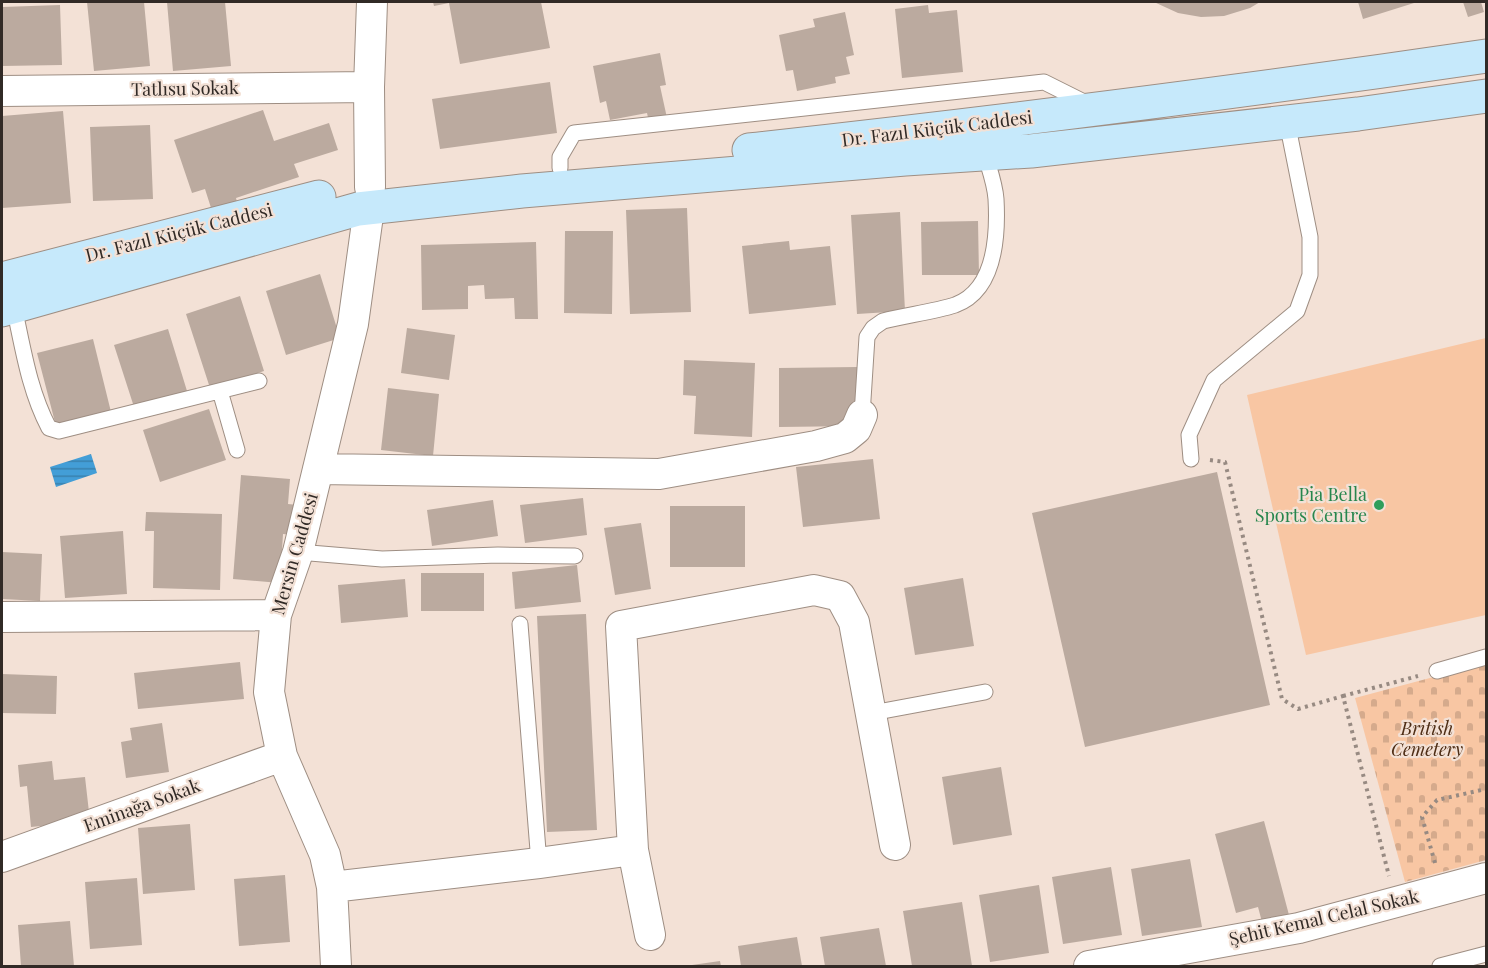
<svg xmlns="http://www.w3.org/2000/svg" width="1488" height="968" font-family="'Playfair Display',serif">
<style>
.cemetery{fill:url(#cemetery-stones)}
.green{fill:#f8c6a3}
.water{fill:url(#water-rules)}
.building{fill:#bbaa9f}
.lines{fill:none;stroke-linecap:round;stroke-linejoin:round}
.lane-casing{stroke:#9e8e83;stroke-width:17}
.street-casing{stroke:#9e8e83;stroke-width:32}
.secondary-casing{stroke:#9e8e83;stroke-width:35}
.path{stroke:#978a82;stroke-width:4;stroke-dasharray:3 4.5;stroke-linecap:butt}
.lane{stroke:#fff;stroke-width:15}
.street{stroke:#fff;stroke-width:30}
.secondary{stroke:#c6e9fb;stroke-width:33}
.leisure-dot{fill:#2e9e5b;stroke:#f3e1d6;stroke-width:2}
.labels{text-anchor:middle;stroke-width:4.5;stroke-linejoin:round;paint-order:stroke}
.street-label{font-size:18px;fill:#312a26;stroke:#f3e1d6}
.leisure-label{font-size:18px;fill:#27864d;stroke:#f3e1d6;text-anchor:end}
.park-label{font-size:18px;font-style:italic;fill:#4e2d15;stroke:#f3e1d6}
</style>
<defs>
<pattern id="cemetery-stones" width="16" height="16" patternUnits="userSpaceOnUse" patternTransform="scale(1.5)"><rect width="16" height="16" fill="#f8c6a3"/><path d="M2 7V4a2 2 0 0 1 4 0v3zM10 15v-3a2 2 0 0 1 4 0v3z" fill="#d5aa8c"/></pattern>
<pattern id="water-rules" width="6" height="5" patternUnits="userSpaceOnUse" patternTransform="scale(1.5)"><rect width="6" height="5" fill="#439ed7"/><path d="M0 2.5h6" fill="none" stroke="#3981ae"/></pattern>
</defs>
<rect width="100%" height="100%" fill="#f3e1d6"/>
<path class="cemetery" d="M 1486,663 L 1486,860 L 1405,882 L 1355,698 Z"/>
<path class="green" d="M 1486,338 L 1486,615 L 1306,655 L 1247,395 Z"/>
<path class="water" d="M 91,454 L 97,473 L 56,487 L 50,467 Z"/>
<path class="building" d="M 87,2 L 144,2 L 150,66 L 94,71 Z
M 167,2 L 225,2 L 231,66 L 173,71 Z
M 433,2 L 541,2 L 550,48 L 460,64 L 449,3 L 434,6 Z
M 1154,2 L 1260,2 L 1250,8 L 1224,16 L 1201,17 L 1178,13 Z
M 1358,2 L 1413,2 L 1414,3 L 1363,19 Z
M 1463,2 L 1481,2 L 1484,12 L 1468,17 Z
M 60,5 L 62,65 L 2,66 L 2,7 Z
M 928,5 L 929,13 L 957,10 L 963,72 L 902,78 L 895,9 Z
M 845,12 L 854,55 L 846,57 L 850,74 L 835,77 L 836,83 L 797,91 L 793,70 L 786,71 L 779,35 L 815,27 L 813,19 Z
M 660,53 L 666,85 L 660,86 L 667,118 L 649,122 L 647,113 L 610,120 L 606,101 L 600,103 L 593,66 Z
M 550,82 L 557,133 L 440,149 L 432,99 Z
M 263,110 L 274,141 L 329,123 L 338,150 L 294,164 L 299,177 L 236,198 L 237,202 L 212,211 L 205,189 L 192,193 L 174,140 Z
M 63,111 L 71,203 L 2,208 L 2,116 Z
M 150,125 L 153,199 L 93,201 L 90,127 Z
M 687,208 L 691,312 L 630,314 L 626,210 Z
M 900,212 L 905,311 L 857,314 L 851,215 Z
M 978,221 L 979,275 L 922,275 L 921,222 Z
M 565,231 L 613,231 L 612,314 L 564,313 Z
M 789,241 L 790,250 L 830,246 L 836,305 L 749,314 L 742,246 Z
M 536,242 L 538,319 L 515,319 L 514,298 L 485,299 L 484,285 L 468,286 L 468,309 L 422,310 L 421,245 Z
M 320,274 L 340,338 L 286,355 L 266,291 Z
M 240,296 L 264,371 L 210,388 L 186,314 Z
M 407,328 L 455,335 L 449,380 L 401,373 Z
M 168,329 L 187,391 L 134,407 L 114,345 Z
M 93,339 L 111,412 L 56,426 L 37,353 Z
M 684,360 L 755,363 L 752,437 L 694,434 L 696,396 L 683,395 Z
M 857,367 L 857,426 L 779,427 L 779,368 Z
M 388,388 L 439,394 L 433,456 L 381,450 Z
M 209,409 L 226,460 L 160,482 L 143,430 Z
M 873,459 L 880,519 L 803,527 L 796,467 Z
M 1217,472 L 1270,705 L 1085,747 L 1032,513 Z
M 241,475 L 290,479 L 288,504 L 298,505 L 295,535 L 283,534 L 280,583 L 233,579 Z
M 583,498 L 587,535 L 525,543 L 520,505 Z
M 493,500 L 498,536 L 432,546 L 427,510 Z
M 670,506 L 745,506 L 745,567 L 670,567 Z
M 146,512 L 222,514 L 220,590 L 153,588 L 154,531 L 145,531 Z
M 641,523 L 651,589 L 615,595 L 604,528 Z
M 123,531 L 127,594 L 65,598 L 60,536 Z
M 2,552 L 42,554 L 40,601 L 2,599 Z
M 577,565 L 581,602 L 515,609 L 512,572 Z
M 421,573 L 484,573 L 484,611 L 421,611 Z
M 963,578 L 974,646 L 915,655 L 904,588 Z
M 405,579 L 408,617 L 341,623 L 338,585 Z
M 586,614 L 597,830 L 547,832 L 537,616 Z
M 240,662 L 244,699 L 138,709 L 134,673 Z
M 2,674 L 57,676 L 56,714 L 2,713 Z
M 162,723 L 169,772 L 126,778 L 121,742 L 132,740 L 130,728 Z
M 52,761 L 54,780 L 85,777 L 90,821 L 31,827 L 27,786 L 20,787 L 18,765 Z
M 1001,767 L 1012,835 L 953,845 L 942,777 Z
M 1264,821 L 1289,915 L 1262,922 L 1258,907 L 1236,913 L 1215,834 Z
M 190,824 L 195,890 L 143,894 L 138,828 Z
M 1190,859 L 1202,927 L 1142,936 L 1131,869 Z
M 1111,867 L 1122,935 L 1063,944 L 1052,877 Z
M 285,875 L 290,942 L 239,946 L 234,879 Z
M 137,878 L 142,945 L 90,949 L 85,882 Z
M 1039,885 L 1049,953 L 990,962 L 979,895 Z
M 962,902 L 972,966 L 912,966 L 903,911 Z
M 70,921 L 74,966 L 21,966 L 18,925 Z
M 879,928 L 886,966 L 825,966 L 820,937 Z
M 797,937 L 802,966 L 741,966 L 738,946 Z
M 720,961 L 721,966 L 692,966 L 692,965 Z"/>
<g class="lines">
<defs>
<path id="lane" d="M 560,168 L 560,157 L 574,133 L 1044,82 L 1090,105
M 14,307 C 23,348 29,390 49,428 L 59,431 L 259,381
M 220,391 L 237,450
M 862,415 L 867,337 L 873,328 L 883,321 C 906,315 933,312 955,305 C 996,290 998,235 996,199 C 995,184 989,168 985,154
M 1191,459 L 1189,435 L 1214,380 L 1297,311 L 1310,275 L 1310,237 L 1287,122
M 298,552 L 382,559 L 498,555 L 575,556
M 520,624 L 539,863
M 1437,671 L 1486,657
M 872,713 L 985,692
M 1440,966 L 1486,954"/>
<path id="street" d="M 2,91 L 369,87
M 370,187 L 369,87 L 372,2
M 318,469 L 659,474 L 816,446 L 845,438 L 856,429 L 862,415
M 2,617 L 276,615
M 2,857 L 282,756
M 332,887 L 539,863 L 633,850
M 650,935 L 633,850 L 621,626 L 814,590 L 840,596 L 854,622 L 895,845
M 336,966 L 332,887 L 325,855 L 282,756 L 269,692 L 276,615 L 298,552 L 353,324 L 369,208
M 1089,966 L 1299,928 L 1486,878"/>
<path id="secondary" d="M 749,150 C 995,123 1241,92 1486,56
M 2,279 L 319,197
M 2,310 L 358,209 L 522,191 L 905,159 L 1031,151 L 1358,114 L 1486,96"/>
</defs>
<use href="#lane" class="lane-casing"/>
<use href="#street" class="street-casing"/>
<use href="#secondary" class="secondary-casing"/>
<path class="path" d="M 1210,460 L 1225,462 L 1282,699 L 1298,709 L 1343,696 L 1389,876
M 1343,696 L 1418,676
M 1435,863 L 1422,817 L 1437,800 L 1486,789"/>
<use href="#lane" class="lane"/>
<use href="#street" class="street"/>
<use href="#secondary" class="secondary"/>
</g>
<circle class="leisure-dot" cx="1379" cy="505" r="6"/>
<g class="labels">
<g class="street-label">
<text transform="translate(185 89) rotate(-1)" y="6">Tatlısu Sokak</text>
<text transform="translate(937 129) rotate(-7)" y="6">Dr. Fazıl Küçük Caddesi</text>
<text transform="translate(179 233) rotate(-14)" y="6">Dr. Fazıl Küçük Caddesi</text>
<text transform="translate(295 554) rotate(-74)" y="6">Mersin Caddesi</text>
<text transform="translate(142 806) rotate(-20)" y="6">Eminağa Sokak</text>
<text transform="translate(1324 918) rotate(-13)" y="6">Şehit Kemal Celal Sokak</text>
</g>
<g class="leisure-label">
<text x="1367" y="501">Pia Bella<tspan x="1367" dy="21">Sports Centre</tspan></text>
</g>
<g class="park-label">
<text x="1427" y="735">British<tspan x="1427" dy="21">Cemetery</tspan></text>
</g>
</g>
<rect width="1488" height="968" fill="none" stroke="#312a26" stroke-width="6"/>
</svg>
